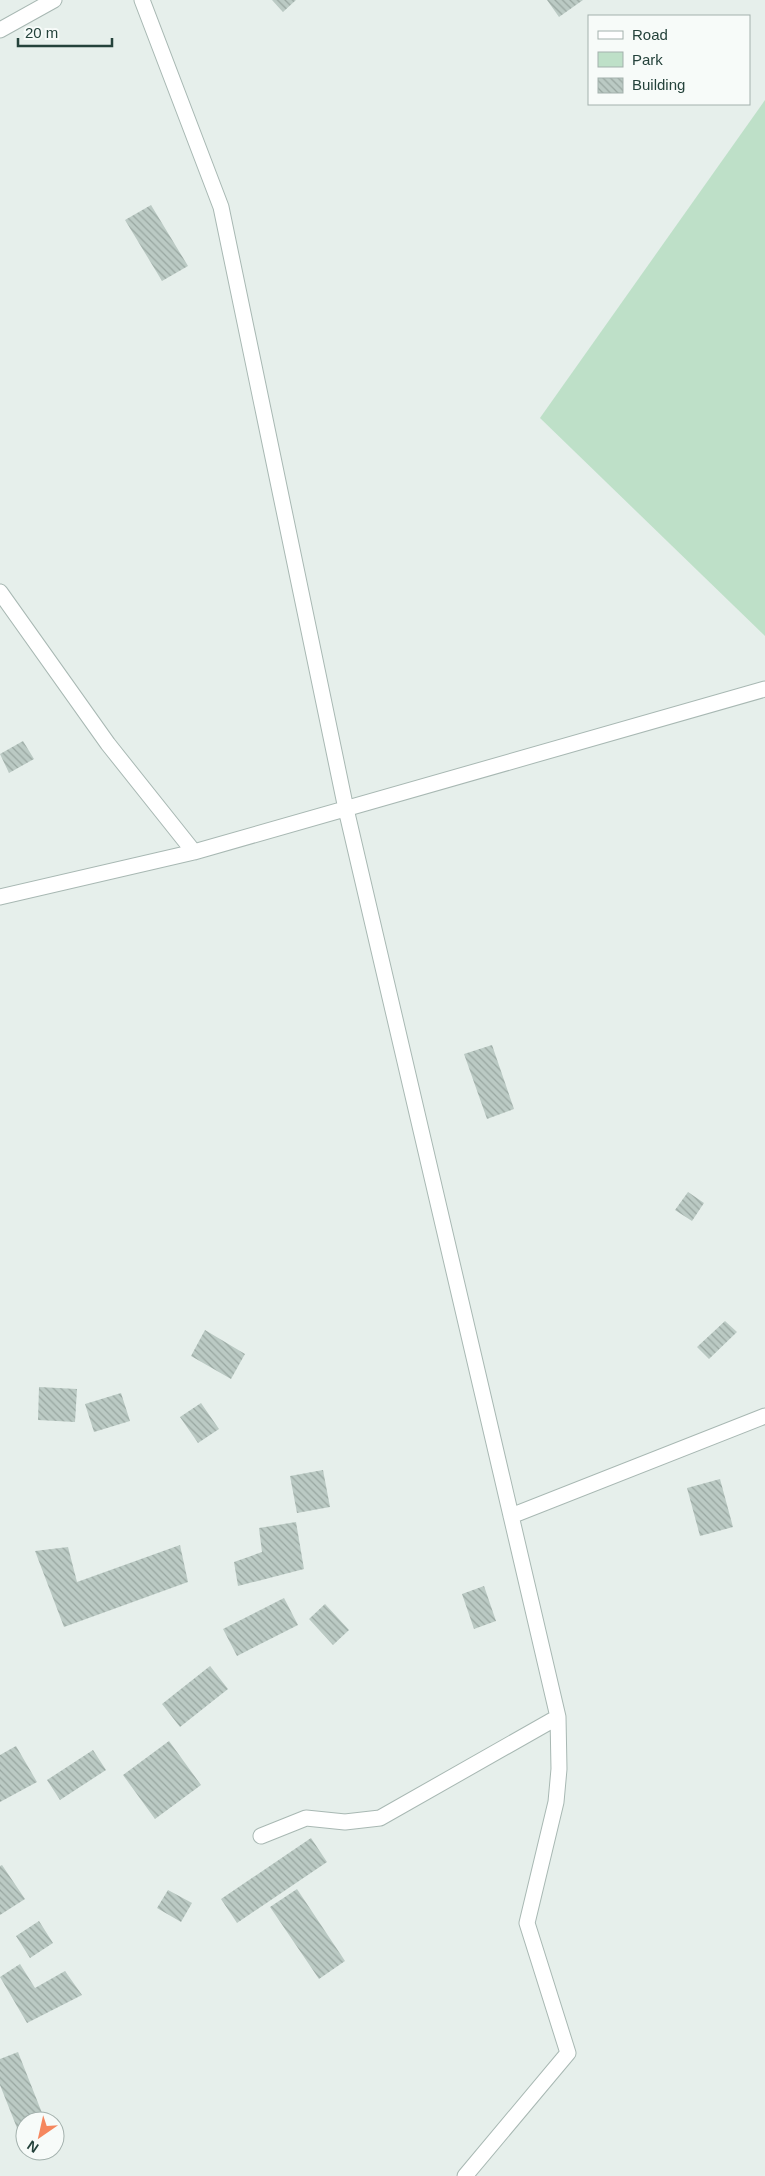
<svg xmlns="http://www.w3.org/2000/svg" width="765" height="2176" font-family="Arial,sans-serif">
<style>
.green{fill:#bee0c8}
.building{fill:url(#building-back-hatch)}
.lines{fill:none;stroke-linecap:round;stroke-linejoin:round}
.minor-casing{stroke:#a8b8b3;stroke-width:17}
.minor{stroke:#fff;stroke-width:15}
</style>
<defs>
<pattern id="building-back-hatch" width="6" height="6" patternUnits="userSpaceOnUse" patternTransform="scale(1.25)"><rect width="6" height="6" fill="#bbcac4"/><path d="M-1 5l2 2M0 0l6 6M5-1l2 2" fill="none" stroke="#98a6a0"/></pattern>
</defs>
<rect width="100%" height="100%" fill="#e6efeb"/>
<path class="green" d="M 765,100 L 765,636 L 540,418 Z"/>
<path class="building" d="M 272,0 L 296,0 L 283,12 Z
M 547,0 L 583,0 L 559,17 Z
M 151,205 L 188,266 L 162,281 L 125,220 Z
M 23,741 L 34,759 L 9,773 L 0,754 Z
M 492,1045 L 514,1109 L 487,1119 L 464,1054 Z
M 688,1192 L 704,1203 L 692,1221 L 675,1210 Z
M 725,1321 L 737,1332 L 709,1359 L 697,1347 Z
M 205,1330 L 245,1354 L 231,1379 L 191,1356 Z
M 39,1387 L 77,1389 L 75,1422 L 38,1420 Z
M 121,1393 L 130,1421 L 94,1432 L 85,1404 Z
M 201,1403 L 219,1429 L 198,1443 L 180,1417 Z
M 323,1470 L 330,1507 L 297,1513 L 290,1476 Z
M 720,1479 L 733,1527 L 700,1536 L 687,1488 Z
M 296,1522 L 304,1569 L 238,1586 L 234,1562 L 262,1552 L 259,1528 Z
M 180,1545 L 188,1582 L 64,1627 L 35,1551 L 68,1547 L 77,1582 Z
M 484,1586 L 496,1621 L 474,1629 L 462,1594 Z
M 284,1598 L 298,1625 L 237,1656 L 223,1629 Z
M 325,1604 L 349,1630 L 333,1645 L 309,1619 Z
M 210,1666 L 228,1689 L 180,1727 L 162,1704 Z
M 169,1741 L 201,1785 L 155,1819 L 123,1775 Z
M 16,1746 L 37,1782 L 0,1802 L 0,1755 Z
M 93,1750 L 106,1770 L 60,1800 L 47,1780 Z
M 311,1838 L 327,1862 L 237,1923 L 221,1899 Z
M 2,1865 L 25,1899 L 0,1915 L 0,1866 Z
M 297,1889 L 345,1961 L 319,1979 L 270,1907 Z
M 168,1890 L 192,1903 L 181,1922 L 157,1908 Z
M 39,1921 L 53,1943 L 30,1958 L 16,1936 Z
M 20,1964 L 35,1988 L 65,1971 L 82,1995 L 27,2023 L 0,1977 Z
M 18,2052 L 44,2118 L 37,2121 L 25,2121 L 25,2125 L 17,2128 L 0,2085 L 0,2059 Z"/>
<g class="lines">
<defs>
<path id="minor" d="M 142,0 L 221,207 L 346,809 L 558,1717 L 559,1769 L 556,1802 L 527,1923 L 568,2053 L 465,2176
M 0,30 L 54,0
M 0,592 L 108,744 L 194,852
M 0,897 L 194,852 L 765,689
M 511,1516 L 765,1416
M 261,1836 L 306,1818 L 345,1822 L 380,1818 L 558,1717"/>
</defs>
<use href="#minor" class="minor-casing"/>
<use href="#minor" class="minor"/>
</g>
<rect x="588" y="15" width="162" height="90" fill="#f7fbf9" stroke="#a3b1ad"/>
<rect x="598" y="31" width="25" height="8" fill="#ffffff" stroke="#a3b1ad"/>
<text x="632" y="40" font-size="15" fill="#24423b">Road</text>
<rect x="598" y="52" width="25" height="15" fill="#bee0c8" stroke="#a3b1ad"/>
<text x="632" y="65" font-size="15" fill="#24423b">Park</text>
<rect x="598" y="78" width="25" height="15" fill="url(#building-back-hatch)" stroke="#a3b1ad"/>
<text x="632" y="90" font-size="15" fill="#24423b">Building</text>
<g transform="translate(40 2136) rotate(214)"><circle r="24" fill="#f7fbf9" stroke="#a3b1ad"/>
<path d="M0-4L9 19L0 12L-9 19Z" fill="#f5875e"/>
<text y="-8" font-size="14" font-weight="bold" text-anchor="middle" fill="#24423b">N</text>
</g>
<path d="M18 38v8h94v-8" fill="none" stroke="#24423b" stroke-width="2.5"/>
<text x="25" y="38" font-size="15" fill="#24423b" stroke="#f7fbf9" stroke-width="4" paint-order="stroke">20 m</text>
</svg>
